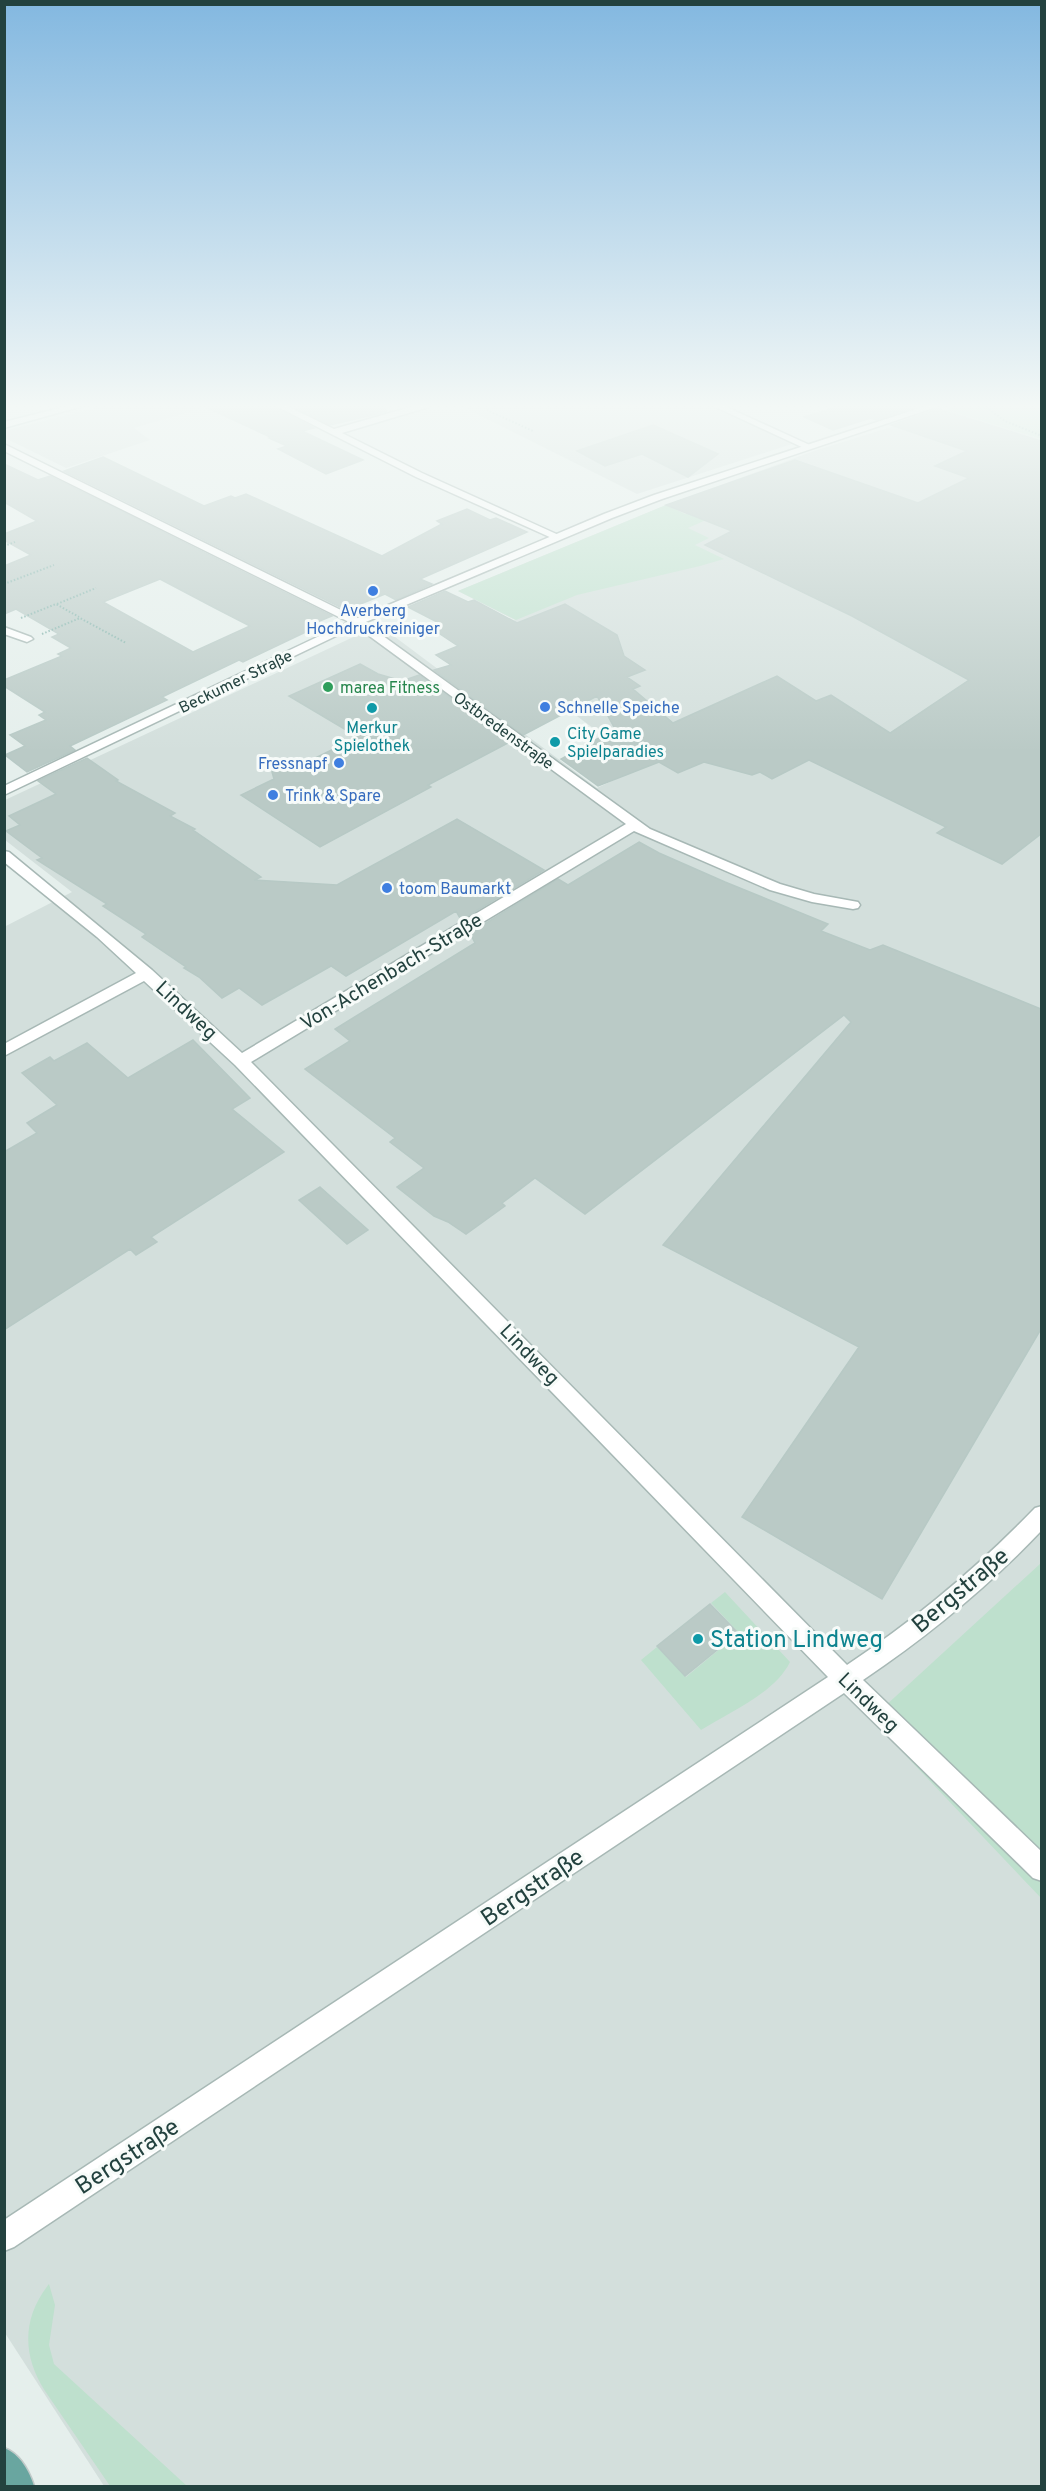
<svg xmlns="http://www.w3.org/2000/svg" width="1046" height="2491" font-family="Overpass,sans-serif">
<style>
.built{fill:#d3dfdc}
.green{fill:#bee0cd}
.building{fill:#bacac6;stroke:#b7c9c5;stroke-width:1.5;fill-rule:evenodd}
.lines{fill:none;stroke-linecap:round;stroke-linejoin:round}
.minor-casing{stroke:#a7b8b5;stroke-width:3}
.tertiary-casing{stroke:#a7b8b5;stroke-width:3}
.secondary-casing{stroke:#a3bbb7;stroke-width:3}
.primary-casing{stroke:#c1cac9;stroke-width:3}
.path{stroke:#85b3ac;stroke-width:2;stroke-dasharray:1.5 2;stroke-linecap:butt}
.minor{fill:#fff;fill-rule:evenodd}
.tertiary{fill:#fff;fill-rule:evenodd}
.secondary{fill:#fff;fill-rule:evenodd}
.primary{fill:#69a6a0;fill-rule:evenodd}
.shop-dot{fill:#3f7fe0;stroke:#f7fbf9;stroke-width:2}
.leisure-dot{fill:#2e9e5b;stroke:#f7fbf9;stroke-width:2}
.culture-dot{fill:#0f9aa8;stroke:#f7fbf9;stroke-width:2}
.labels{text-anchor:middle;stroke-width:6;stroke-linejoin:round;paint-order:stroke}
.far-shop-label{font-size:16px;fill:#366cbe;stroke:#f7fbf9;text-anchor:start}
.far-street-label{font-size:16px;fill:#23423f;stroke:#f7fbf9}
.far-leisure-label{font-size:16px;fill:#27864d;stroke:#f7fbf9;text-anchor:start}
.far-culture-label{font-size:16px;fill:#0d838f;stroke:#f7fbf9}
.street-label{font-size:20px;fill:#23423f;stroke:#f7fbf9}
.near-street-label{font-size:24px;fill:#23423f;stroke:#f7fbf9}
.near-culture-label{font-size:24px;fill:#0d838f;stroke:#f7fbf9;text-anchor:start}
</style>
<rect width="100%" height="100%" fill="#e5efec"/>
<path class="built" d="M 111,404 L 216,404 L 134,428 L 150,440 L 66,468 L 5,438 L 4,431 Z
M 457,404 L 704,404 L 795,443 L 637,494 Z
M 946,410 L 1041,439 L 1041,2486 L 104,2486 L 5,2333 L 4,927 L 72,892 L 5,840 L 5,800 L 379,625 L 597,788 L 644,766 L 472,638 L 515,620 L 458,591 L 666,505 L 814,451 Z"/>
<path class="green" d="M 961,404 L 1041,404 L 1041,439 L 947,410 Z
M 666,505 L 685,514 L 688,513 L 706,520 L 688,528 L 709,538 L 695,545 L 724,559 L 700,566 L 577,595 L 516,620 L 458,591 Z
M 1041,1563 L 1041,1898 L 871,1719 Z
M 725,1592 L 790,1662 C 775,1693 730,1712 701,1730 L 641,1660 L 657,1647 L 686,1677 L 739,1633 L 711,1603 Z
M 49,2284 L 55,2305 L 49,2345 L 54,2364 L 187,2486 L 110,2486 L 45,2391 C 22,2355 22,2318 49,2284 Z"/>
<path class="building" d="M 199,404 L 270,404 L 314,428 L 302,431 L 363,460 L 326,474 L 278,449 L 287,446 L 269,438 L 274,436 L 270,437 Z
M 287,404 L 385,404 L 386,412 L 330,425 Z
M 840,404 L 924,404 L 876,420 L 871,418 L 833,430 L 804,417 L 840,406 Z
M 938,409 L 1041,441 L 1041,834 L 1002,864 L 937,833 L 946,827 L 809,760 L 772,779 L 760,772 L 752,775 L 704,762 L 678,773 L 659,762 L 598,786 L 561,759 L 615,729 L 597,696 L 523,735 L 434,670 L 451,665 L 436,655 L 458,646 L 431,628 L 441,624 L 408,607 L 445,591 L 468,602 L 474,600 L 517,623 L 565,604 L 617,635 L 624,656 L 645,670 L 627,677 L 640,686 L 633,689 L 673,723 L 777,676 L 816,701 L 831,695 L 890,733 L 969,680 L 852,616 L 705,545 L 732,531 L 666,505 L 795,460 L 918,503 L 969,478 L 935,466 L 967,451 L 891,425 Z
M 653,425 L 718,454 L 688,477 L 642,454 L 605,466 L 577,451 Z
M 103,457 L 204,506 L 231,496 L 235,498 L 246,494 L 382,556 L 442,524 L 437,521 L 467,509 L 490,520 L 496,518 L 527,532 L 420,579 L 432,584 L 396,600 L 385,594 L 346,610 L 64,471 Z
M 4,464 L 38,480 L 50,476 L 332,616 L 310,625 L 314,628 L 243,662 L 239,660 L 162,697 L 167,700 L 70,746 L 75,750 L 27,772 L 5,755 L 25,746 L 10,735 L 46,720 L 39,715 L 45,712 L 4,686 L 4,680 L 62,656 L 58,654 L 71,648 L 52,637 L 59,634 L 16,609 L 4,614 L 4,566 L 31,555 L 4,540 L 4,534 L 37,521 L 4,502 ZM 160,579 L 215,608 L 250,626 L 193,652 L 103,602 Z
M 360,664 L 378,674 L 402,681 L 419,675 L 510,742 L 428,785 L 431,787 L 320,847 L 241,795 L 274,779 L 272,772 L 288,764 L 299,766 L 358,737 L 289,696 Z
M 87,758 L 118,780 L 116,781 L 175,813 L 170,816 L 195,829 L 193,830 L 261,877 L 254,880 L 337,885 L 457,819 L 544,870 L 461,920 L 456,911 L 346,976 L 331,966 L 262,1005 L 239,988 L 222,998 L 199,977 L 184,968 L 186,967 L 142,937 L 146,934 L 103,906 L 107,904 L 37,860 L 42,858 L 6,831 L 20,825 L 9,816 L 56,794 L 38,781 Z
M 639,842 L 659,853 L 725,882 L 828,924 L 821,931 L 870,950 L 883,945 L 1041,1009 L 1041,1329 L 882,1599 L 742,1517 L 859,1347 L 663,1245 L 851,1022 L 844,1015 L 585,1214 L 535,1178 L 502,1203 L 505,1206 L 466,1234 L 448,1222 L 434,1216 L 397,1187 L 424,1168 L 390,1142 L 395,1138 L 305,1069 L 350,1041 L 335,1029 L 475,943 L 470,933 L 558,879 L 568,885 Z
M 193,1040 L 250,1098 L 232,1109 L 284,1152 L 151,1237 L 157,1242 L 136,1255 L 130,1249 L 4,1330 L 4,1152 L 37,1133 L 27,1123 L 57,1105 L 22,1073 L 50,1057 L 54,1061 L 87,1043 L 128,1078 Z
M 320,1187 L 368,1230 L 347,1244 L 299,1200 Z
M 710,1604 L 738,1633 L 685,1676 L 657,1646 Z"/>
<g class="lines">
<defs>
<path id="minor" d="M 272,404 L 283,404 L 334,429 L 421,404 L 433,404 L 432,406 L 342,433 L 422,473 L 563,537 L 554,539 L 416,477 Z
M 709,404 L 720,404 L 814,447 L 806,449 Z
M 4,444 L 361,620 L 650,829 L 780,884 L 814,894 L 858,902 L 860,905 L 858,908 L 853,909 L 812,902 L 770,890 L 634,831 L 251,1062 L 847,1665 C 916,1619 977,1568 1035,1508 L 1042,1506 L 1042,1530 C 988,1587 928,1636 863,1680 L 1042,1852 L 1042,1881 L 1033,1878 L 844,1693 L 14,2247 L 4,2251 L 4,2220 L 828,1677 L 235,1065 L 144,981 L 4,1056 L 4,1044 L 136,973 L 97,937 L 4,862 L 4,851 L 9,852 L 152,970 L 242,1053 L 626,824 L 353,624 L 4,451 Z
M 4,627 L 31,637 L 33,639 L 27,642 L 4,634 Z"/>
<path id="tertiary" d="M 932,404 L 945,404 L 662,499 L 612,518 L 361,624 L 4,795 L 4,786 L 353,620 L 604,514 L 654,495 Z"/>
<path id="secondary" d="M 76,404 L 90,404 L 4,428 L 4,422 Z"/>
<path id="primary" d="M 4,2448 C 20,2454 29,2471 34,2486 L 4,2486 Z"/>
</defs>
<use href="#minor" class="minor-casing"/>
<use href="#tertiary" class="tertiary-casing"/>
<use href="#secondary" class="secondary-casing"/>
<use href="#primary" class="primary-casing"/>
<path class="path" d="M 478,404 L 491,412 L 533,431
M 962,404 L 986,407 L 996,404
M 986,407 L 1005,421 L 1042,436
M 4,546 L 15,542
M 4,584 L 54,565
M 57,604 L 96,588
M 21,618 L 56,604 L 79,617
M 42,634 L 80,618 L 126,643"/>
<use href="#minor" class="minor"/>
<use href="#tertiary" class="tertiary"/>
<use href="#secondary" class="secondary"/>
<use href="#primary" class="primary"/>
</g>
<linearGradient id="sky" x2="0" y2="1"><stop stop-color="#83b8e0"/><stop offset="0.54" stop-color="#f3f8f6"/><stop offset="1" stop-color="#f3f8f6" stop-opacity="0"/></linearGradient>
<rect width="1046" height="752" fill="url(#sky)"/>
<g class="shop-dot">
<circle cx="373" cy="591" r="6"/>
<circle cx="545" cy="707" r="6"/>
<circle cx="339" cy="763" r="6"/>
<circle cx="273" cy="795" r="6"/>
<circle cx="387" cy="888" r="6"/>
</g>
<circle class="leisure-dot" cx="328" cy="687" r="6"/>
<g class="culture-dot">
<circle cx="372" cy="708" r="6"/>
<circle cx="555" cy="742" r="6"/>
<circle cx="698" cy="1639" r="6"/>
</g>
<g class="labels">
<g class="far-shop-label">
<text x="373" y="616" text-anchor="middle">Averberg<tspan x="373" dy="18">Hochdruckreiniger</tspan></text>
<text x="557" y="713">Schnelle Speiche</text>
<text x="327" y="769" text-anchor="end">Fressnapf</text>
<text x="285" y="801">Trink &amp; Spare</text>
<text x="399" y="894">toom Baumarkt</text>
</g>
<g class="far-street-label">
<text transform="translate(235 681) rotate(-26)" y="6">Beckumer Straße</text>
<text transform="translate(504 730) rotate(36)" y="6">Ostbredenstraße</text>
</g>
<g class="far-leisure-label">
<text x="340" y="693">marea Fitness</text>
</g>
<g class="far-culture-label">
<text x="372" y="733">Merkur<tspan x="372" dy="18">Spielothek</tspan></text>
<text x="567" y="739" text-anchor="start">City Game<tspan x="567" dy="18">Spielparadies</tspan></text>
</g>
<g class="street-label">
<text transform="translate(391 971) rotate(-31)" y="7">Von-Achenbach-Straße</text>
<text transform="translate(187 1010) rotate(43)" y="7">Lindweg</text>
<text transform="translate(530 1354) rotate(46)" y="7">Lindweg</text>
<text transform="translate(869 1702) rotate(44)" y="7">Lindweg</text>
</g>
<g class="near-street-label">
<text transform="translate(960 1590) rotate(-40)" y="8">Bergstraße</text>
<text transform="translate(532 1887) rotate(-34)" y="8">Bergstraße</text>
<text transform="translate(127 2156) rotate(-33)" y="8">Bergstraße</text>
</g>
<g class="near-culture-label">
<text x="710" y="1647">Station Lindweg</text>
</g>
</g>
<rect width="1046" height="2491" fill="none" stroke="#23423f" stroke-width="12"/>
</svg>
